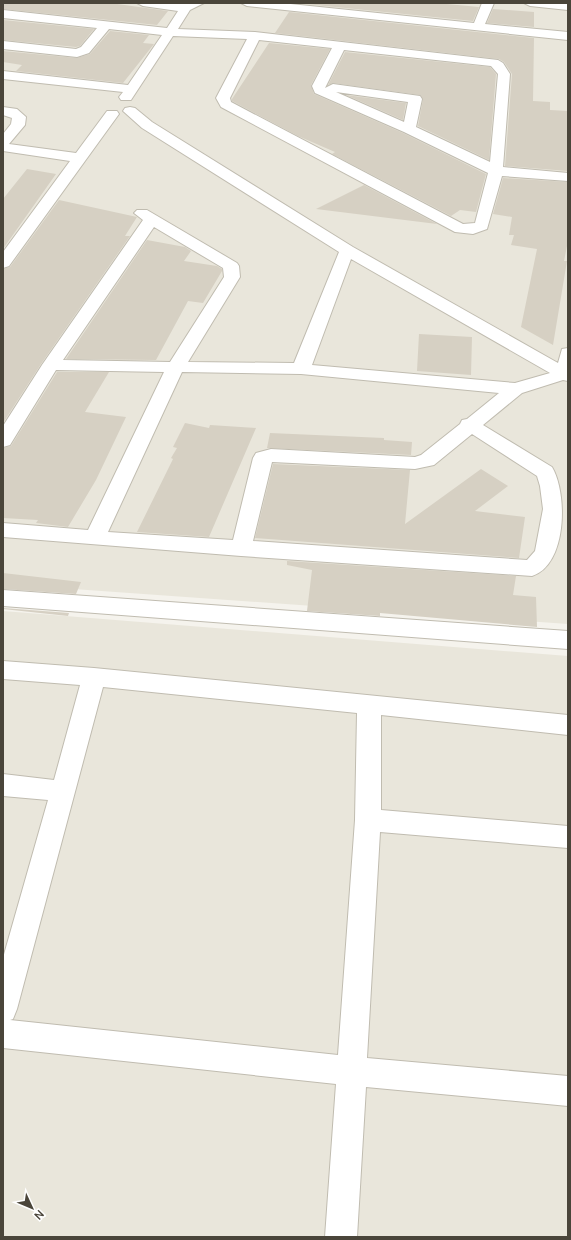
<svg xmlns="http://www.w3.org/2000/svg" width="571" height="1240" font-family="Manrope,sans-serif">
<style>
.residential{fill:#e9e6db}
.building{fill:#d6d0c3}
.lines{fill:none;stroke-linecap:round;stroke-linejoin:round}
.minor-casing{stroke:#c0bcb0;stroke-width:2}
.minor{fill:#fff;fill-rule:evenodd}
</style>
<rect width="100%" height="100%" fill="#f5f3ed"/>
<path class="residential" d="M 3,3 L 568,3 L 568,624 L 3,584 Z
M 3,611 L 568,656 L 568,1237 L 3,1237 Z"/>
<path class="building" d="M 3,3 L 110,3 L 168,11 L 157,25 L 3,9 Z
M 296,3 L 436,3 L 479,7 L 473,21 Z
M 493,9 L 534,12 L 534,27 L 487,23 Z
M 289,12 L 534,38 L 533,101 L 550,102 L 550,110 L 568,111 L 568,171 L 505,166 L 512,74 L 504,62 L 499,59 L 275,33 Z
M 3,20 L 94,29 L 80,46 L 76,47 L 3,40 Z
M 110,31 L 149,35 L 143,43 L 154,44 L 123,83 L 16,71 L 22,65 L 3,62 L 3,51 L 77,58 L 90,54 Z
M 269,43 L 330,49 L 311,85 L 314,94 L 403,133 L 486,174 L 476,212 L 460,210 L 451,216 L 332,154 L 335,152 L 298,136 L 232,101 L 232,99 Z
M 345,52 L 490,67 L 496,74 L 489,160 L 418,126 L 423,99 L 420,95 L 333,83 L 328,85 Z
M 346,95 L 406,103 L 403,120 Z
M 27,169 L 56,174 L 3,249 L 3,199 Z
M 503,178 L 568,182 L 567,246 L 564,261 L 567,261 L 553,345 L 521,327 L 537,249 L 511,245 L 514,235 L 509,235 L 512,217 L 493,214 Z
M 364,185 L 437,224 L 316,209 Z
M 59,200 L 137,217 L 125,236 L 130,236 L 41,364 L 3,423 L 3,269 L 10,267 Z
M 147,240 L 185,247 L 191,251 L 184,261 L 217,266 L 222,269 L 222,271 L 203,303 L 188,301 L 156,360 L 66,359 Z
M 419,334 L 472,337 L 471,375 L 417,371 Z
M 57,372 L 109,372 L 85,412 L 126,417 L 96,480 L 68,527 L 36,523 L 38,520 L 3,518 L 3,448 L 11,446 Z
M 185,423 L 209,428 L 210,425 L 256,428 L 209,537 L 137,532 L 173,459 L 171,458 L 177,448 L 173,447 Z
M 270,433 L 384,438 L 384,440 L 412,442 L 411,455 L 267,448 Z
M 273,464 L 410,470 L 405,524 L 481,469 L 508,486 L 475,511 L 525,517 L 519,558 L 255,538 Z
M 287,561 L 516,576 L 513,595 L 536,597 L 537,627 L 380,613 L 380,616 L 307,611 L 312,570 L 287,565 Z
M 3,573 L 81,582 L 76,594 L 3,589 Z
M 3,608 L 69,613 L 68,616 L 3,609 Z"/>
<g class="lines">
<defs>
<path id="minor" d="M 137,3 L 204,3 L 190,10 L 178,29 L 255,32 L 498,60 L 503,63 L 510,74 L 503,167 L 568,173 L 568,181 L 502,176 L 487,229 L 473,234 L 455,232 L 221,107 L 216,98 L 247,39 L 173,36 L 131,100 L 121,100 L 119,97 L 123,92 L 3,79 L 3,71 L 128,85 L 162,35 L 109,29 L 89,53 L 77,57 L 3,49 L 3,41 L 76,49 L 81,47 L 97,28 L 3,18 L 3,10 L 167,28 L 178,11 L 143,6 ZM 259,40 L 332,48 L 312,86 L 315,93 L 404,132 L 488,173 L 475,223 L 463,224 L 231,102 L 230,98 ZM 344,50 L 491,66 L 498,74 L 490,162 L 416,127 L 422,99 L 420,96 L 333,84 L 325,88 ZM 336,92 L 408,102 L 404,122 Z
M 241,3 L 281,3 L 474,23 L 482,3 L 494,3 L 485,24 L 568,32 L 568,40 L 247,6 Z
M 524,3 L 568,4 L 568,10 L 530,6 Z
M 3,107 L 17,109 L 26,117 L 25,125 L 9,144 L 76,153 L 107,111 L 117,111 L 119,114 L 9,266 L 3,268 L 3,252 L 70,161 L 3,151 L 3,134 L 11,124 L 12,118 L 3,115 Z
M 130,107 L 135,108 L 152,122 L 353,247 L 558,363 L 562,349 L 568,348 L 568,381 L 563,380 L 522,393 L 483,425 L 552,467 C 568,494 567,565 532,576 L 241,556 L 3,537 L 3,523 L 88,530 L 164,372 L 56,370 L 10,445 L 3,447 L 3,426 L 42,365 L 143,220 L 134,213 L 137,210 L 147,210 L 237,263 L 239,266 L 240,277 L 188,362 L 294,363 L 339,252 L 142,128 L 123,111 L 125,108 ZM 154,227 L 223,268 L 224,277 L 170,362 L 63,360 ZM 351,259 L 550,373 L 515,383 L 312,365 ZM 182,372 L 301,374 L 499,393 L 467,419 L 462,420 L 460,424 L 421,455 L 415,457 L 271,449 L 256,453 L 253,458 L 233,540 L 108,532 ZM 472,434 L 537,476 L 540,486 L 543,509 L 535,551 L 527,560 L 253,541 L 272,462 L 415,469 L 434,465 Z
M 3,590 L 568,631 L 568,649 L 3,606 Z
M 3,661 L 94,668 L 568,715 L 568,735 L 381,715 L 381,810 L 568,826 L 568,848 L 380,832 L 367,1058 L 568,1076 L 568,1106 L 366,1087 L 357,1237 L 325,1237 L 336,1084 L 3,1048 L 3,958 L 48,800 L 3,796 L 3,774 L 54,780 L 80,685 L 3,679 ZM 103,687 L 357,713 L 355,820 L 338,1055 L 10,1020 L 13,1019 L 17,1009 Z"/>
</defs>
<use href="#minor" class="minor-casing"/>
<use href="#minor" class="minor"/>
</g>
<rect width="571" height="1240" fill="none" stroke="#4a453a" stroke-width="8"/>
<g transform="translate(32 1208) rotate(134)" stroke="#ffffff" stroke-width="3" paint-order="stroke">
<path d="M0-3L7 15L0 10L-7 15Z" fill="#4a453a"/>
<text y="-6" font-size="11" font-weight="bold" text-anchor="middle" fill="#4a453a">N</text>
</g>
</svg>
